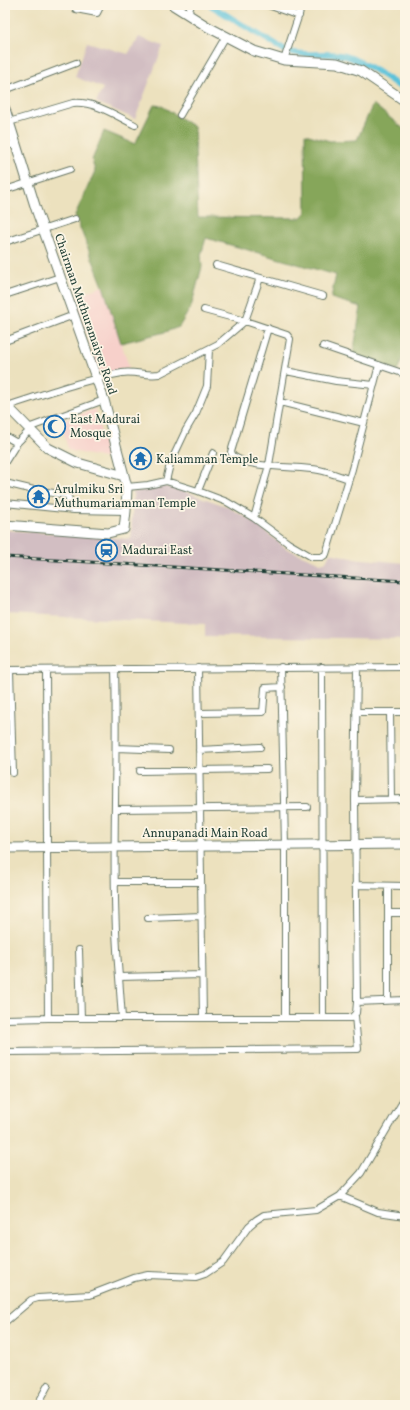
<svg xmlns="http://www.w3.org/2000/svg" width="410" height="1410" font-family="Vollkorn,serif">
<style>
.built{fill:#f7d0ca}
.industrial{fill:#d2bec2}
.forest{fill:#86a65a;stroke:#527247}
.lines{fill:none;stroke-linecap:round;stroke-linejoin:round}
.canal{stroke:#5cc2da;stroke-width:6}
.street-casing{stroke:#677664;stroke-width:8}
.secondary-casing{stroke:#677664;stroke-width:11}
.street{stroke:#fff;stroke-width:6}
.secondary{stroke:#fff;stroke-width:9}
.rail-casing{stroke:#1f3d34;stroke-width:3}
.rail{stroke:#fcf5e5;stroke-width:1.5;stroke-dasharray:4.5;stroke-linecap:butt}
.labels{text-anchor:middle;stroke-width:3.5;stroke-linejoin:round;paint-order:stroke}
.street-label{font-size:12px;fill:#1f3d34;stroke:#fcf5e5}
.poi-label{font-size:12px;fill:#1f3d34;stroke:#fcf5e5;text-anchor:start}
</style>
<rect width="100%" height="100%" fill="#fcf5e5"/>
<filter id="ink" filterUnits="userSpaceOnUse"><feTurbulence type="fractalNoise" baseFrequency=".025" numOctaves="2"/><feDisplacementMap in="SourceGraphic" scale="8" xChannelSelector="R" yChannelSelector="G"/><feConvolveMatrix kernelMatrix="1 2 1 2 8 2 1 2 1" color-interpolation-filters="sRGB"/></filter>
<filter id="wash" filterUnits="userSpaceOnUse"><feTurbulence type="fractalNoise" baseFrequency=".012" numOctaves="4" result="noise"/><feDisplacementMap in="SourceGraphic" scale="16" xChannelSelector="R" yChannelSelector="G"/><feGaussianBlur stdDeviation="0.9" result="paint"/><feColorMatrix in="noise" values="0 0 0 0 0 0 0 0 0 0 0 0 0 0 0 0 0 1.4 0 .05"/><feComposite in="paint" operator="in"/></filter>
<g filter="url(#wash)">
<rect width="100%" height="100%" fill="#ece1be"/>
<path class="built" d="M 103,286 L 129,367 L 100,376 L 74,296 Z
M 95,409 L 108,459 L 68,450 L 61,421 Z"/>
<path class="industrial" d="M 139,37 L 163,46 L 135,119 L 96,102 L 103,88 L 75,77 L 87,42 L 128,54 Z
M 160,486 L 175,488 L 226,506 L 251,520 L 287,549 L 321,563 L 325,563 L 330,553 L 352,558 L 405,563 L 405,639 L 205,636 L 205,624 L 5,614 L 5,530 L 131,539 L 133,492 Z"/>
<path class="forest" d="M 373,104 L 405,130 L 405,351 L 398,370 L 353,355 L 361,307 L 331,298 L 336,275 L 206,238 L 201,255 L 202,267 L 191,307 L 179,327 L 165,332 L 121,343 L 103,286 L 75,215 L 95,171 L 92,160 L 104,131 L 135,144 L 154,105 L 162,106 L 194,127 L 198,217 L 300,218 L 306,213 L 305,134 L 330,141 L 357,140 Z"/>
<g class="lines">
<path class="canal" d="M 210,5 L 284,50 C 304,58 326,51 346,56 C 364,62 390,79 405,91"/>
</g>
</g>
<g filter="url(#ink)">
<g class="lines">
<defs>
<path id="street" d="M 268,5 L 299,16
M 76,9 L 97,13 L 101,5
M 188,14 L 191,5
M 284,60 L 302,5
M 5,90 L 76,63
M 400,98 L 405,88
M 180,115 L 226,36
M 9,122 L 73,103 C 95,101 116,116 135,125
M 5,146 L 15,144
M 5,190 L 70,169
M 5,242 L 75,219
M 216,265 L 323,296
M 5,295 L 60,277
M 204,310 L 245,321 L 287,335 L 290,339 L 269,465 L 254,518
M 268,328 L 231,452 L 233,456 C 251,469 296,466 319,470 C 329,472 339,476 349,479
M 5,341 L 74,315
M 323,346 L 405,374
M 286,371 L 336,381 L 374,385
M 280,402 L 364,423
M 7,406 C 45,394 83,380 122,373 C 134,371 147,376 159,374 L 218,344 L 245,321 L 260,278
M 28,428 L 104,400
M 5,436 L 17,443
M 5,462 L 17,443 L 30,430
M 166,481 L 170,464 L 186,430 L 196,413 L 207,386 L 209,349
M 5,483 L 34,490 L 67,495 L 69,499 L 68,509
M 127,487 L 148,485 L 166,481 L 198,491 L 227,502 L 254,518 L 288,543 L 312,557 L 322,557 L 326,554 L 352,469 L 379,365
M 198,491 L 213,453
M 5,503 L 74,510 L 126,511
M 281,667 L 285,845 L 285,1018
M 322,667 L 323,1018
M 198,668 L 203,1018
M 115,669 C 118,771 110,876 119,977 L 202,975
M 5,670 L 405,667
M 10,670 L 13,773
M 46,670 L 48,1018 L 351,1018 L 356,1013 L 357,1002 L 405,1000
M 356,712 L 390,712
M 199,713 L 263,712 L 265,688 L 282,687
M 117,748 L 169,750
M 199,750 L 260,747
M 140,771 L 267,769
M 391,799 L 390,712 L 405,712
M 355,800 L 405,799
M 116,809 L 307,807
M 116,882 L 201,882
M 355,885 L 405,886
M 388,913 L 405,913
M 148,918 L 202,916
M 79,950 L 81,1018
M 119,977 L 122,1018
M 388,1000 L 388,886
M 357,1002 L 355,800 L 357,667
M 5,1019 L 48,1018
M 5,1052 L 358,1049 L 355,1016
M 340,1196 L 378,1212 L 405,1216
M 5,1322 L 31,1300 L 38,1298 L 90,1295 L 134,1278 L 148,1275 L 196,1277 L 205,1274 L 223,1262 L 249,1226 L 256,1220 L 264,1215 L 316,1210 L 340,1196 L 361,1173 L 405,1098
M 37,1405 L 48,1385"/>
<path id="secondary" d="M 173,5 L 208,27 L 254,51 L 284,60 L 337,63 L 361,71 L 405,101
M 5,109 L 36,209 L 104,400 L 127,487 L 126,511 L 124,529 L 108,533 L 5,525
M 5,404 L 48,448 L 78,463 L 124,476
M 5,848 L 405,844"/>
</defs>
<use href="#street" class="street-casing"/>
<use href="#secondary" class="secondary-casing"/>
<use href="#street" class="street"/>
<use href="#secondary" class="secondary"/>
<defs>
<path id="rail" d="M 5,557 L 405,581"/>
</defs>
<use href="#rail" class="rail-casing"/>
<use href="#rail" class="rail"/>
</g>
</g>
<defs>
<symbol id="mosque-ring" viewBox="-11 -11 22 22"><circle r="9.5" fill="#fcf5e5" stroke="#1f6fb2" stroke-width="1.5"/><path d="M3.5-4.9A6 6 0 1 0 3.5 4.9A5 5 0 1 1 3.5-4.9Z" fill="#1f6fb2"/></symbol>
<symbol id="temple-ring" viewBox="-11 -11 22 22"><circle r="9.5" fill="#fcf5e5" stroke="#1f6fb2" stroke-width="1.5"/><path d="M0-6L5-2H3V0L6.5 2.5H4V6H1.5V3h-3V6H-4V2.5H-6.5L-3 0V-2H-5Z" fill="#1f6fb2"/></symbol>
<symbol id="station-ring" viewBox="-11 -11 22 22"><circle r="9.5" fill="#fcf5e5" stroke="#1f6fb2" stroke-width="1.5"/><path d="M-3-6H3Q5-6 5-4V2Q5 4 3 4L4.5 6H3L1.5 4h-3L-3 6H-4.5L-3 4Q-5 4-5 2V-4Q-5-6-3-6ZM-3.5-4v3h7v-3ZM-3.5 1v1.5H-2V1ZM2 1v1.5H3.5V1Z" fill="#1f6fb2"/></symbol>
</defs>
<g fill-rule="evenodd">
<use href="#mosque-ring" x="42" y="414" width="25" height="25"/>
<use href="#temple-ring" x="128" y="446" width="25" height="25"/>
<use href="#temple-ring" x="26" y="484" width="25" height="25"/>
<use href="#station-ring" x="94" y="538" width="25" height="25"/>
</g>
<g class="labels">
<g class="street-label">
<text transform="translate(86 314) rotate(71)" y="4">Chairman Muthuramaiyer Road</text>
<text x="205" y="837">Annupanadi Main Road</text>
</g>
<g class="poi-label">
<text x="70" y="423">East Madurai<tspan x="70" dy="14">Mosque</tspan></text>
<text x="156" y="463">Kaliamman Temple</text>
<text x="54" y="493">Arulmiku Sri<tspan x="54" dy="14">Muthumariamman Temple</tspan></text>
<text x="122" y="554">Madurai East</text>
</g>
</g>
<rect width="410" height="1410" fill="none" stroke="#fcf5e5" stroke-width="20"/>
</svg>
